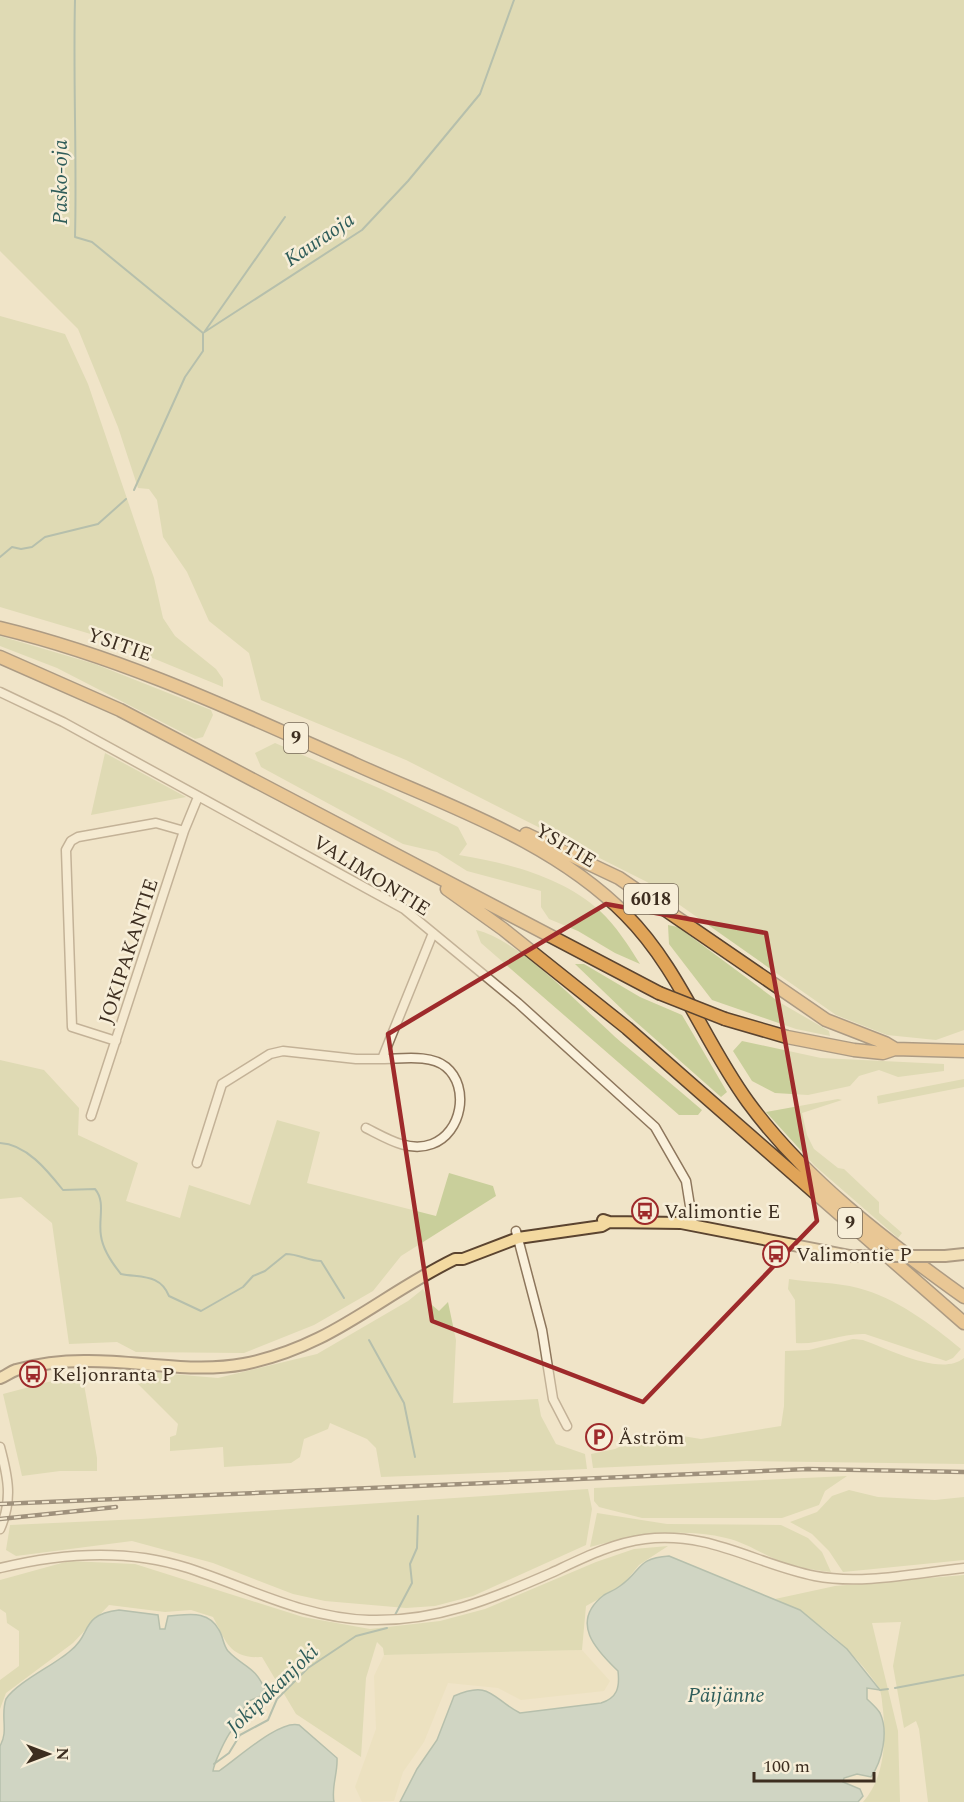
<svg xmlns="http://www.w3.org/2000/svg" width="964" height="1802" font-family="Spectral,serif">
<style>
.farmland{fill:#e6deb5}
.green{fill:#c9cf9b}
.water{fill:#a9c4bc;stroke:#6f938a;stroke-width:1.5}
.lines{fill:none;stroke-linecap:round;stroke-linejoin:round}
.stream{stroke:#6f938a;stroke-width:2}
.minor-casing{stroke:#8d765c;stroke-width:11}
.major-casing{stroke:#5b4430;stroke-width:14}
.highway-casing{stroke:#5b4430;stroke-width:15}
.minor{stroke:#faf1dc;stroke-width:8}
.major{stroke:#f3d9a0;stroke-width:10}
.highway{stroke:#e0a458;stroke-width:12}
.rail-casing{stroke:#3d2e20;stroke-width:4.5}
.rail{stroke:#f7eed8;stroke-width:2;stroke-dasharray:7;stroke-linecap:butt}
.major-bridge-casing{stroke:#5b4430;stroke-width:14;stroke-linecap:butt}
.highway-bridge-casing{stroke:#5b4430;stroke-width:15;stroke-linecap:butt}
.major-bridge{stroke:#f3d9a0;stroke-width:10}
.highway-bridge{stroke:#e0a458;stroke-width:12}
.marked{fill:none;stroke:#9e2a2b;stroke-width:4.5;stroke-linejoin:round}
.labels{text-anchor:middle;stroke-width:5;stroke-linejoin:round;paint-order:stroke}
.shield{fill:#f7eed8;stroke:#756857;stroke-width:1.5}
.shield-label{font-size:18px;font-weight:bold;fill:#3d2e20}
.street-label{font-size:20px;fill:#3d2e20;stroke:#f7eed8}
.poi-label{font-size:20px;fill:#3d2e20;stroke:#f7eed8;text-anchor:start}
.water-label{font-size:21px;font-style:italic;fill:#2f5d5a;stroke:#f7eed8}
</style>
<rect width="100%" height="100%" fill="#f0e4c8"/>
<path class="farmland" d="M 582,1650 L 610,1681 L 604,1691 L 521,1700 L 498,1688 L 448,1683 L 424,1742 L 403,1772 L 394,1801 L 362,1802 L 355,1787 L 376,1729 L 374,1676 L 384,1655 Z"/>
<path class="green" d="M 0,0 L 964,0 L 964,1030 L 936,1040 L 887,1035 L 836,1015 L 647,882 L 406,760 L 261,700 L 249,653 L 209,621 L 187,572 L 163,537 L 157,500 L 149,489 L 138,488 L 118,427 L 78,329 L 0,251 Z
M 0,316 L 65,334 L 88,384 L 154,578 L 163,618 L 175,636 L 216,669 L 223,679 L 223,687 L 104,638 L 0,607 Z
M 0,636 L 95,664 L 211,710 L 213,715 L 203,737 L 195,739 L 57,668 L 0,646 Z
M 275,743 L 381,789 L 458,827 L 467,844 L 459,855 C 508,863 563,877 600,911 C 616,926 629,946 640,964 L 615,953 L 578,931 L 549,919 L 541,907 L 541,891 L 467,871 L 437,852 L 403,844 L 261,767 L 255,753 Z
M 105,753 L 186,797 L 91,815 Z
M 668,925 L 678,927 L 779,1002 L 829,1031 L 830,1036 L 796,1029 L 712,1000 L 669,944 Z
M 476,930 C 521,940 585,1011 621,1042 C 648,1064 675,1087 702,1110 L 698,1115 L 679,1115 L 481,943 Z
M 575,964 L 584,964 L 640,997 L 682,1015 L 727,1092 L 721,1097 L 628,1015 Z
M 742,1041 L 821,1058 L 944,1064 L 944,1071 L 898,1077 L 879,1070 L 859,1076 L 850,1086 L 808,1095 L 775,1093 L 752,1081 L 733,1051 Z
M 0,1060 L 44,1070 L 79,1108 L 78,1135 L 138,1163 L 126,1201 L 180,1218 L 189,1185 L 250,1205 L 277,1120 L 320,1132 L 307,1183 L 436,1216 L 449,1173 L 493,1186 L 496,1196 L 401,1256 L 373,1291 L 314,1325 L 244,1353 L 136,1352 L 117,1342 L 69,1344 L 52,1223 L 21,1197 L 0,1199 Z
M 964,1079 L 964,1087 L 878,1104 L 877,1096 Z
M 838,1099 L 842,1100 L 802,1113 L 807,1135 L 814,1149 L 838,1168 L 844,1169 L 879,1202 L 879,1213 L 902,1233 L 898,1238 L 815,1166 L 766,1112 Z
M 789,1279 C 812,1283 836,1282 858,1288 C 895,1297 932,1325 961,1349 L 953,1358 L 946,1361 L 865,1334 C 841,1333 819,1345 796,1343 L 795,1300 L 788,1289 Z
M 423,1289 L 432,1305 L 439,1311 L 448,1302 L 456,1340 L 453,1403 L 538,1399 L 541,1416 L 556,1444 L 585,1454 L 587,1469 L 381,1477 L 376,1448 L 367,1439 L 330,1423 L 328,1429 L 304,1439 L 300,1457 L 291,1463 L 224,1467 L 223,1447 L 170,1451 L 170,1437 L 176,1435 L 178,1424 L 124,1370 L 218,1378 L 317,1354 L 408,1301 Z
M 853,1339 L 863,1340 C 889,1349 941,1377 964,1358 L 964,1464 L 746,1461 L 593,1468 L 591,1454 L 615,1449 L 634,1440 L 670,1434 L 701,1439 L 781,1426 L 784,1406 L 785,1351 L 809,1350 Z
M 82,1373 L 97,1458 L 97,1471 L 60,1471 L 22,1476 L 3,1394 Z
M 847,1476 L 825,1491 L 819,1505 L 782,1518 L 642,1518 L 599,1507 L 594,1501 L 594,1488 Z
M 588,1489 L 592,1509 L 586,1545 L 473,1596 L 435,1606 L 406,1608 L 325,1601 L 293,1594 L 213,1563 L 132,1541 L 16,1556 L 6,1550 L 10,1525 L 141,1519 Z
M 849,1490 L 878,1497 L 935,1500 L 964,1497 L 964,1560 L 843,1572 L 829,1551 L 812,1534 L 790,1522 L 817,1512 L 832,1496 Z
M 597,1513 L 667,1524 L 781,1525 L 808,1538 L 822,1552 L 831,1572 C 813,1570 794,1567 777,1560 C 761,1553 744,1542 726,1538 C 680,1527 636,1535 590,1547 Z
M 668,1546 L 639,1565 L 622,1586 L 586,1606 L 582,1650 L 384,1655 L 383,1648 L 377,1642 L 366,1678 L 361,1757 L 296,1714 L 262,1657 C 230,1659 226,1642 213,1617 L 191,1610 L 165,1612 L 109,1605 L 73,1643 L 6,1693 L 0,1709 L 0,1680 L 19,1666 L 19,1631 L 7,1623 L 6,1613 L 0,1609 L 0,1580 L 69,1561 L 135,1564 L 303,1617 L 370,1629 L 440,1621 L 485,1609 L 596,1562 L 634,1549 Z
M 964,1575 L 964,1802 L 928,1802 L 919,1729 L 916,1721 L 904,1728 L 893,1666 L 901,1622 L 872,1623 L 898,1731 L 900,1802 L 863,1802 C 885,1777 886,1741 883,1710 C 882,1703 882,1694 879,1688 C 855,1651 815,1616 775,1599 L 835,1586 Z"/>
<path class="water" d="M 669,1556 L 800,1610 L 847,1649 L 880,1690 L 867,1688 L 867,1699 C 871,1703 877,1708 880,1713 C 889,1732 882,1761 871,1777 L 857,1774 L 844,1778 L 843,1782 L 860,1789 L 863,1796 L 858,1802 L 400,1802 L 417,1769 L 437,1740 L 454,1696 C 491,1680 491,1698 520,1713 L 601,1703 C 617,1698 620,1688 618,1671 C 596,1650 569,1622 604,1595 C 609,1592 615,1590 620,1586 C 642,1571 636,1558 669,1556 Z
M 119,1610 L 158,1615 L 160,1629 L 165,1629 L 168,1616 C 187,1615 208,1609 219,1630 C 223,1636 223,1645 228,1651 C 244,1668 255,1665 266,1692 C 260,1699 253,1697 247,1703 C 241,1709 245,1714 242,1720 C 240,1725 236,1727 232,1730 C 226,1737 214,1763 213,1771 L 219,1771 C 237,1759 280,1719 299,1725 L 337,1758 C 338,1773 331,1787 334,1802 L 0,1802 L 0,1746 C 9,1731 0,1716 6,1699 C 16,1683 54,1665 69,1652 C 93,1634 79,1615 119,1610 Z"/>
<g class="lines">
<path class="stream" d="M 75,0 C 73,79 77,158 75,237 L 92,242 L 203,333
M 205,331 L 285,217
M 203,333 L 362,230 L 408,181 L 480,94 L 514,0
M 134,490 L 185,377 L 203,351 L 203,333
M 0,557 L 12,547 L 21,549 L 32,547 L 45,537 L 98,524 L 126,499
M 0,1143 C 26,1144 47,1170 63,1190 L 95,1189 C 106,1202 98,1219 101,1236 C 103,1250 112,1263 121,1274 C 142,1278 160,1274 169,1296 L 201,1311 L 243,1287 L 253,1276 L 265,1271 L 286,1254 C 299,1254 308,1261 321,1261 L 344,1298
M 369,1340 L 404,1403 L 415,1457
M 395,1615 L 412,1583 L 410,1564 L 417,1548 L 418,1516
M 895,1688 L 964,1675
M 880,1690 L 888,1689
M 214,1764 L 229,1753 L 240,1735 L 268,1720 L 277,1699 L 308,1668 L 356,1636 L 387,1628"/>
<defs>
<path id="minor" d="M 0,692 L 63,722 L 404,909 L 518,1003 L 655,1127 L 686,1181 L 693,1225
M 116,1041 L 72,1027 L 66,850 L 71,841 L 78,837 L 156,823 L 184,831
M 91,1116 L 184,831 L 198,797
M 366,1128 C 386,1138 409,1153 432,1144 C 462,1133 470,1087 446,1067 C 430,1054 402,1059 382,1059
M 197,1163 L 222,1084 L 270,1054 L 283,1051 L 356,1059 L 382,1059 L 433,933
M 516,1231 L 542,1330 L 553,1399 L 567,1426
M 0,1447 C 8,1477 13,1500 0,1529
M 0,1568 C 61,1553 126,1548 188,1568 C 249,1588 304,1618 369,1620 C 436,1622 492,1599 551,1573 C 581,1559 612,1543 645,1539 C 710,1531 755,1564 815,1576 C 862,1585 916,1573 964,1568"/>
<path id="major" d="M 603,1220 L 609,1222 L 681,1223 L 850,1256
M 945,1256 L 964,1254
M 0,1378 C 6,1376 10,1372 16,1370 C 38,1364 61,1361 84,1361 C 137,1360 191,1374 244,1364 C 331,1347 379,1296 455,1259 L 463,1259 L 518,1238 L 602,1226 L 609,1222"/>
<path id="highway" d="M 0,628 C 125,658 240,713 357,765 C 450,807 553,841 626,915 C 679,968 704,1042 748,1102 C 805,1180 886,1241 964,1297
M 0,657 L 120,710 L 659,993
M 526,834 L 619,878 L 826,1020 L 885,1043 L 895,1049
M 447,889 L 503,929 L 627,1028 L 964,1323
M 725,1019 L 787,1037 L 854,1050 L 883,1053 L 895,1049 L 964,1051"/>
</defs>
<use href="#minor" class="minor-casing"/>
<use href="#major" class="major-casing"/>
<use href="#highway" class="highway-casing"/>
<use href="#minor" class="minor"/>
<use href="#major" class="major"/>
<use href="#highway" class="highway"/>
<defs>
<path id="rail" d="M 0,1504 L 808,1469 L 964,1472
M 0,1519 L 116,1507"/>
</defs>
<use href="#rail" class="rail-casing"/>
<use href="#rail" class="rail"/>
<defs>
<path id="major-bridge" d="M 850,1256 L 945,1256"/>
<path id="highway-bridge" d="M 659,993 L 725,1019"/>
</defs>
<use href="#major-bridge" class="major-bridge-casing"/>
<use href="#highway-bridge" class="highway-bridge-casing"/>
<use href="#major-bridge" class="major-bridge"/>
<use href="#highway-bridge" class="highway-bridge"/>
</g>
<path d="M0 0H964V1802H0ZM 606,904 L 766,933 L 817,1221 L 643,1402 L 432,1321 L 388,1034 Z" fill="#f0e4c8" fill-opacity=".55" fill-rule="evenodd"/>
<path class="marked" d="M 606,904 L 766,933 L 817,1221 L 643,1402 L 432,1321 L 388,1034 Z"/>
<defs>
<symbol id="bus-ring" viewBox="-11 -11 22 22"><circle r="9.5" fill="#f7eed8" stroke="#9e2a2b" stroke-width="1.5"/><path d="M-5-6H5V4H4V6H2V4H-2V6H-4V4H-5ZM-3.5-4V0h7V-4ZM-3.5 1.2v1.5H-2V1.2ZM2 1.2v1.5H3.5V1.2Z" fill="#9e2a2b"/></symbol>
<symbol id="parking-ring" viewBox="-11 -11 22 22"><circle r="9.5" fill="#f7eed8" stroke="#9e2a2b" stroke-width="1.5"/><path d="M-3.5-5.5H1a3.5 3.5 0 0 1 0 7H-1V5.5H-3.5ZM-1-3.4V-.6H.8a1.4 1.4 0 0 0 0-2.8Z" fill="#9e2a2b"/></symbol>
</defs>
<g fill-rule="evenodd">
<use href="#bus-ring" x="630" y="1196" width="30" height="30"/>
<use href="#bus-ring" x="761" y="1239" width="30" height="30"/>
<use href="#bus-ring" x="18" y="1359" width="30" height="30"/>
<use href="#parking-ring" x="584" y="1422" width="30" height="30"/>
</g>
<g class="labels">
<g class="shield">
<rect x="284" y="723" width="24" height="30" rx="4.5"/>
<rect x="624" y="884" width="54" height="30" rx="4.5"/>
<rect x="838" y="1208" width="24" height="30" rx="4.5"/>
</g>
<g class="shield-label">
<text x="296" y="744">9</text>
<text x="651" y="905">6018</text>
<text x="850" y="1229">9</text>
</g>
<g class="street-label">
<text transform="translate(120 644) rotate(19)" y="7">YSITIE</text>
<text transform="translate(566 845) rotate(31)" y="7">YSITIE</text>
<text transform="translate(372 875) rotate(32)" y="7">VALIMONTIE</text>
<text transform="translate(128 951) rotate(-72)" y="7">JOKIPAKANTIE</text>
</g>
<g class="poi-label">
<text x="664" y="1218">Valimontie E</text>
<text x="796" y="1261">Valimontie P</text>
<text x="52" y="1381">Keljonranta P</text>
<text x="618" y="1444">Åström</text>
</g>
<g class="water-label">
<text transform="translate(60 182) rotate(-90)" y="7">Pasko-oja</text>
<text transform="translate(319 239) rotate(-34)" y="7">Kauraoja</text>
<text transform="translate(272 1689) rotate(-44)" y="7">Jokipakanjoki</text>
<text x="726" y="1702">Päijänne</text>
</g>
</g>
<g transform="translate(48 1754) rotate(90)" stroke="#f7eed8" stroke-width="4.5" paint-order="stroke">
<path d="M0-4.5L10 22L0 15L-10 22Z" fill="#3d2e20"/>
<text y="-9" font-size="16" font-weight="bold" text-anchor="middle" fill="#3d2e20">N</text>
</g>
<path d="M754 1772v9h120v-9" fill="none" stroke="#3d2e20" stroke-width="3"/>
<text x="763" y="1772" font-size="18" fill="#3d2e20" stroke="#f7eed8" stroke-width="4.5" paint-order="stroke">100 m</text>
</svg>
